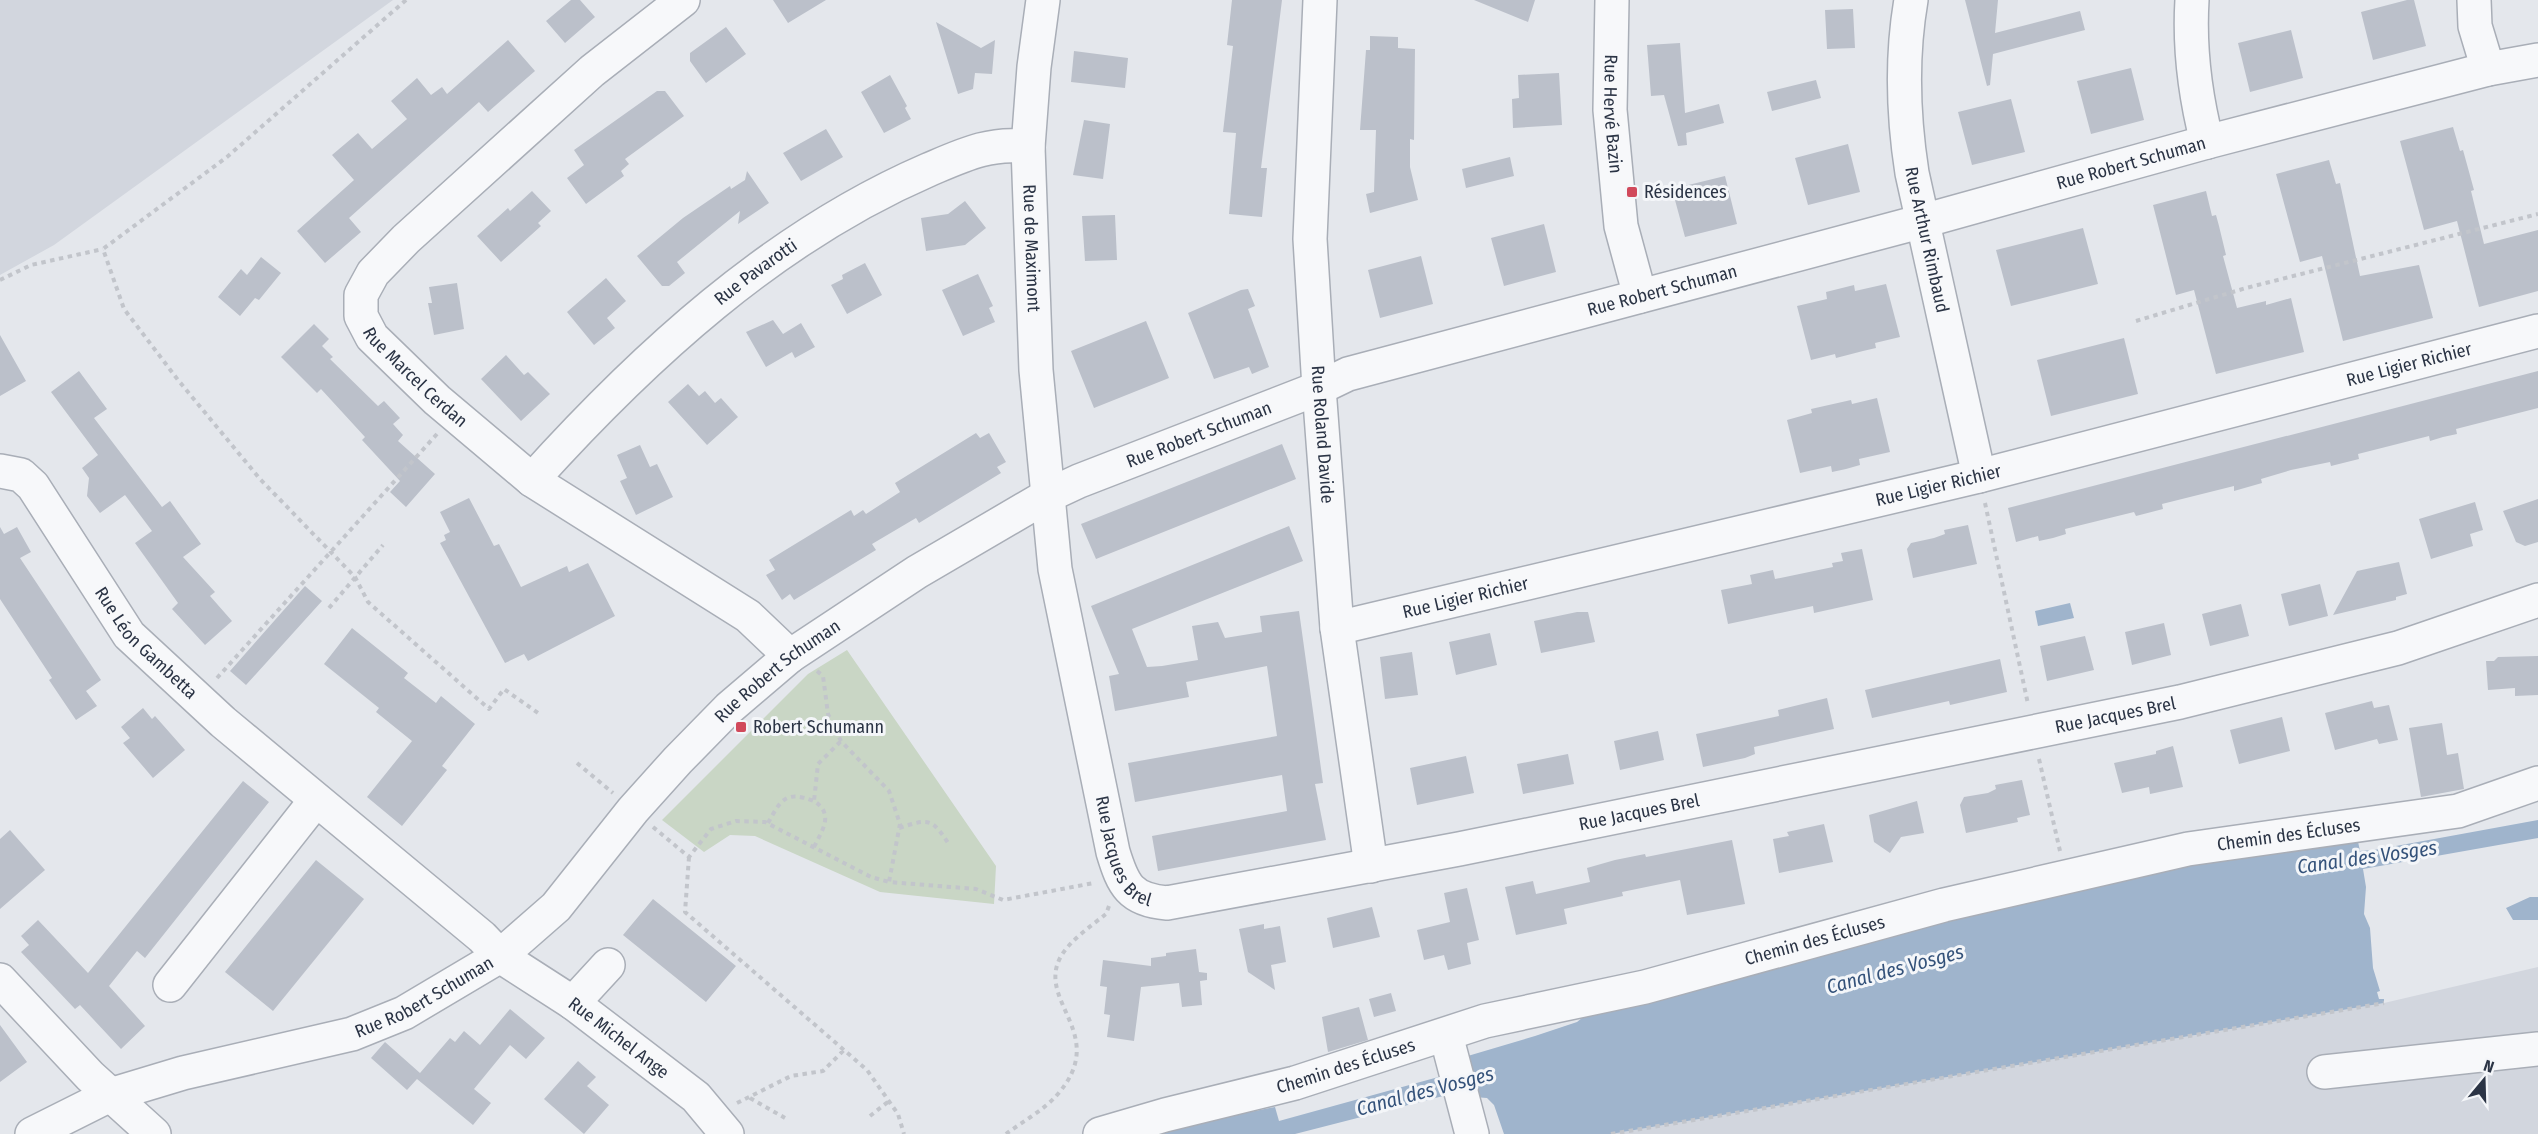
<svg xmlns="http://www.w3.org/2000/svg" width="2538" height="1134" font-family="'Fira Sans Condensed',sans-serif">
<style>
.built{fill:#d2d6de}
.green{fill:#c9d6c5}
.water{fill:#9fb4cc}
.building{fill:#bbc0ca}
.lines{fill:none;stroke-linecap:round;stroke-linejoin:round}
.minor-casing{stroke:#a9aeb7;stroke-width:36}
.path{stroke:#c2c5cb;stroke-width:4;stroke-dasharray:4.5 4.5;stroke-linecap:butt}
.minor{stroke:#f7f8fa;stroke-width:33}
.poi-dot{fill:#d1495b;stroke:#f4f6f9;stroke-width:2}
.labels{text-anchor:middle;stroke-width:6;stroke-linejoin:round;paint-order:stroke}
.street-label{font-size:18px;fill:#2b3445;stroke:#f4f6f9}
.poi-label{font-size:18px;fill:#2b3445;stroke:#f4f6f9;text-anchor:start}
.water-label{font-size:20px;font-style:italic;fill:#34527a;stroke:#f4f6f9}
</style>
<rect width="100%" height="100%" fill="#e4e7ec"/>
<path class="built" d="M 0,0 L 393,0 L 54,245 L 0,275 Z
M 2538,967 L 2538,1134 L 1611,1134 L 2384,1003 Z"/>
<path class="green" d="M 847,650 L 996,866 L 994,904 L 880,892 L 755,836 L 730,835 L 704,852 L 662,820 L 808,674 Z"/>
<path class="water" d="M 2070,603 L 2074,618 L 2038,626 L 2035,611 Z
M 2538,820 L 2538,838 L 2363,869 L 2366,887 L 2364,914 L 2370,928 L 2373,968 L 2380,991 L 2377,992 L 2379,999 L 2384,999 L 2384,1003 L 1611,1134 L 1504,1134 L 1494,1105 L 1487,1098 L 1447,1095 L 1295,1134 L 1143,1134 L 1275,1107 L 1279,1121 L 1442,1076 L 1461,1058 L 1535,1036 L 1577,1022 L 1587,1014 L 2091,878 L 2357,837 L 2360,851 L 2374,850 Z
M 2530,897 L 2538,897 L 2538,920 L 2513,920 L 2506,908 Z"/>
<path class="building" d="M 571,0 L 580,0 L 595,17 L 565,43 L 546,21 Z
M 773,0 L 826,0 L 788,23 Z
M 1232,0 L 1282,0 L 1261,168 L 1267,168 L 1262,217 L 1229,214 L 1236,133 L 1223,132 L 1233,46 L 1227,45 Z
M 1474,0 L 1535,0 L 1528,22 Z
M 1965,0 L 1998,0 L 1995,33 L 2080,11 L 2085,30 L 1993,54 L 1990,85 L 1987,86 Z
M 2407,0 L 2414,0 L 2426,46 L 2373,60 L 2361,12 Z
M 1853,9 L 1855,48 L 1827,49 L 1825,10 Z
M 936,22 L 981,48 L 995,40 L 992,74 L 975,73 L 973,89 L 958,94 Z
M 726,27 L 746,54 L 706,83 L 690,61 L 690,53 Z
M 2291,30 L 2303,78 L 2250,92 L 2238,43 Z
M 1370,36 L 1398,37 L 1398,48 L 1415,49 L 1414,140 L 1410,139 L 1410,167 L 1418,200 L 1370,213 L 1366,194 L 1374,192 L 1376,130 L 1360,130 L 1366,50 L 1370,50 Z
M 508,40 L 535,71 L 488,112 L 479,102 L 349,218 L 361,232 L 325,263 L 297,231 L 354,180 L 332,155 L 358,133 L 372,149 L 407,119 L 391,101 L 417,78 L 431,95 L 442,87 L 447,94 Z
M 1680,43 L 1685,113 L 1719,104 L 1724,123 L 1686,133 L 1687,145 L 1678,146 L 1664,95 L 1651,96 L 1647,45 Z
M 1074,51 L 1128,58 L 1125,88 L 1071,82 Z
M 2131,68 L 2144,120 L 2091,134 L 2077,81 Z
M 1559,73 L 1562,125 L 1513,128 L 1512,99 L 1519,98 L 1518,75 Z
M 890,75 L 907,106 L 905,108 L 911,119 L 884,133 L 861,92 Z
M 1816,80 L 1821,98 L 1772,111 L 1767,92 Z
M 657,91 L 665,91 L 684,116 L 625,159 L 629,164 L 621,171 L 624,176 L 586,204 L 567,178 L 584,165 L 574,150 Z
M 2011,99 L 2025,152 L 1972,165 L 1958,112 Z
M 1084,120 L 1110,124 L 1103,179 L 1073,175 Z
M 2453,127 L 2460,151 L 2463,150 L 2474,190 L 2471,191 L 2484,244 L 2538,230 L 2538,291 L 2479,307 L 2457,221 L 2424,230 L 2400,141 Z
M 826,129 L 843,157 L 801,181 L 783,153 Z
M 1848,144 L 1860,192 L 1808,205 L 1795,158 Z
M 1510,157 L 1514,176 L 1466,188 L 1462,169 Z
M 2329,160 L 2336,184 L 2340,183 L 2360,276 L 2419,265 L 2433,318 L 2343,341 L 2322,256 L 2300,262 L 2276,174 Z
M 747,171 L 769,203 L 738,224 L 740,211 L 677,262 L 685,273 L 669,286 L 662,286 L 637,256 L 683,218 L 730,186 L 731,189 L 745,180 Z
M 1725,176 L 1737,224 L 1685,237 L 1672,189 Z
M 532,191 L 551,211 L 538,223 L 541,226 L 501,262 L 477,236 L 508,208 L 510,211 Z
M 2206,191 L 2212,216 L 2216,215 L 2219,226 L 2226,255 L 2223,256 L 2237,308 L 2266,301 L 2266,305 L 2291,298 L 2304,352 L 2216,374 L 2194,290 L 2176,295 L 2153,205 Z
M 965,201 L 986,228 L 965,245 L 926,251 L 921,218 L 948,214 Z
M 1115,215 L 1117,260 L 1085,261 L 1082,216 Z
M 1544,224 L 1556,272 L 1504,286 L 1491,238 Z
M 2083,228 L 2098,284 L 2011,306 L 1996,250 Z
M 1421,256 L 1433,304 L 1380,318 L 1368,270 Z
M 261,257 L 281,273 L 259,300 L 255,298 L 240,316 L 218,297 L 241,269 L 247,275 Z
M 865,263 L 882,295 L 847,314 L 831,285 L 843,279 L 842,275 Z
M 978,274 L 993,306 L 989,308 L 995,322 L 963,336 L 942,290 Z
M 606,278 L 626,301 L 607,318 L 615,328 L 594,345 L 567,312 Z
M 457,283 L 464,329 L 434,335 L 428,303 L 432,303 L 429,287 Z
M 1886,284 L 1900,337 L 1875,343 L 1876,348 L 1863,351 L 1836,358 L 1835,354 L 1811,360 L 1797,306 L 1827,299 L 1826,292 L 1854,285 L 1855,291 Z
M 1248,289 L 1255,306 L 1248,309 L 1269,367 L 1252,374 L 1249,367 L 1214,379 L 1188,313 L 1241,290 Z
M 773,320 L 783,334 L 801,323 L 815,347 L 795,358 L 792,352 L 766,367 L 746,332 Z
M 1146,321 L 1169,378 L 1094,408 L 1071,351 Z
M 314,324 L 329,339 L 322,346 L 333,357 L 330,359 L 378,406 L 384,401 L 400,418 L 393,424 L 403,435 L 398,441 L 435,474 L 406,507 L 390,492 L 400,481 L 362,440 L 365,437 L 321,389 L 317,393 L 281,357 Z
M 0,335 L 26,381 L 0,396 Z
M 2124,338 L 2138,394 L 2051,416 L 2037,360 Z
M 506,355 L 524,375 L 528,372 L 550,394 L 521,421 L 481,379 Z
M 79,371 L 107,409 L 94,418 L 162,507 L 170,501 L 201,544 L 183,557 L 215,592 L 210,596 L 232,621 L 205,645 L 172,609 L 178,603 L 135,543 L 152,531 L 125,495 L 100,513 L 87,496 L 89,478 L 82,468 L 98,455 L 51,392 Z
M 2538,371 L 2538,408 L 2456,429 L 2457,434 L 2443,437 L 2430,441 L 2429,436 L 2358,454 L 2359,459 L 2331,466 L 2330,462 L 2291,470 L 2261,479 L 2262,483 L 2234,491 L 2234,486 L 2162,504 L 2163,509 L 2136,516 L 2134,512 L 2065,529 L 2066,534 L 2053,538 L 2039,541 L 2038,536 L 2016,542 L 2008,508 Z
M 688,384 L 699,396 L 705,391 L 715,403 L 721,398 L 738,417 L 707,445 L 668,402 Z
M 1877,398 L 1890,452 L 1859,459 L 1860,465 L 1846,469 L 1832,472 L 1831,466 L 1800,473 L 1787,420 L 1812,413 L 1811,409 L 1851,400 L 1852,404 Z
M 976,433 L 980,438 L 989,433 L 1006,462 L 997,467 L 1001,473 L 919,523 L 916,518 L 872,544 L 876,550 L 794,600 L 790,594 L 782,600 L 766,575 L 775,570 L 769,560 L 851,510 L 854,516 L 863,510 L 866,514 L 900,492 L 895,483 Z
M 1282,444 L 1296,479 L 1096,559 L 1081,524 Z
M 640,445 L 650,467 L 657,464 L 673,497 L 636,515 L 620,481 L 627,478 L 617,455 Z
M 469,498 L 494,546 L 499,544 L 521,587 L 567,566 L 569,572 L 588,563 L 615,616 L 528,661 L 524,654 L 505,663 L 440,543 L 446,540 L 444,535 L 450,532 L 440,512 Z
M 2538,499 L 2538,542 L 2525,546 L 2516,542 L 2503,511 Z
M 2475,502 L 2483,530 L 2470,534 L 2473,546 L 2431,559 L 2419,519 Z
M 1968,525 L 1977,564 L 1913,578 L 1907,549 L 1911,543 L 1934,538 L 1945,534 L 1944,530 Z
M 1289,526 L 1303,561 L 1132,629 L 1147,667 L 1162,666 L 1198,660 L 1192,626 L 1218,622 L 1225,638 L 1262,632 L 1260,616 L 1299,611 L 1323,783 L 1315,784 L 1326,840 L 1158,871 L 1152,836 L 1287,811 L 1282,775 L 1135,802 L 1128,763 L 1277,736 L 1267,666 L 1186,682 L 1189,697 L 1115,711 L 1109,676 L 1119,674 L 1091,606 Z
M 0,527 L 4,534 L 17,527 L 31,552 L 20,558 L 101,680 L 86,691 L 97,706 L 76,720 L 49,680 L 52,678 L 0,599 Z
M 1862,549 L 1873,600 L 1814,613 L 1813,606 L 1728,624 L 1721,590 L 1752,584 L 1750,575 L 1773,570 L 1775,579 L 1833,567 L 1832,563 L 1843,561 L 1841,553 Z
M 2399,562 L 2407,594 L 2396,597 L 2396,600 L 2333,615 L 2357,571 Z
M 2320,584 L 2328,616 L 2289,626 L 2281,594 Z
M 305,586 L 322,601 L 246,685 L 230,671 Z
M 2241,604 L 2249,636 L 2210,646 L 2202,614 Z
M 1577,612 L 1588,612 L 1595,642 L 1541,653 L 1534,621 Z
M 2164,623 L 2171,655 L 2132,665 L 2125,632 Z
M 352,628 L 408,673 L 404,678 L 436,703 L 441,696 L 475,724 L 442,766 L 447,770 L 402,826 L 367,797 L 412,741 L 376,712 L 379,708 L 324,664 Z
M 1490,633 L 1497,665 L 1456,675 L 1449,642 Z
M 2085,636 L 2094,670 L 2047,681 L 2040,646 Z
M 1412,652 L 1418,695 L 1385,699 L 1380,657 Z
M 2538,656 L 2538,695 L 2515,696 L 2515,688 L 2488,690 L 2486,661 L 2494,661 L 2498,657 Z
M 2000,659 L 2007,692 L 1950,705 L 1949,701 L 1872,718 L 1865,690 Z
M 1827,698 L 1834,729 L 1754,747 L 1755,754 L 1745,758 L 1703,767 L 1696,734 L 1779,716 L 1778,710 Z
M 2372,701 L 2374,708 L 2389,705 L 2398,740 L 2379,744 L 2377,739 L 2335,750 L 2325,713 Z
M 143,708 L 152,719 L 155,716 L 185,750 L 153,778 L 123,743 L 130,738 L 121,727 Z
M 2282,717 L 2290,751 L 2239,764 L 2230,730 Z
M 2442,723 L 2447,755 L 2458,753 L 2464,789 L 2421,797 L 2409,728 Z
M 1658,731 L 1664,760 L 1620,770 L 1614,741 Z
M 2173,746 L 2183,787 L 2150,794 L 2149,787 L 2122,793 L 2114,763 L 2156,754 L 2156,751 Z
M 1568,754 L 1574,784 L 1523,794 L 1517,764 Z
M 1466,756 L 1474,793 L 1417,805 L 1410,768 Z
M 2022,780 L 2030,815 L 2017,818 L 2018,822 L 1966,833 L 1960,805 L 1964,797 L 1988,793 L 1996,789 L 1995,785 Z
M 243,781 L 269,802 L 145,958 L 137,951 L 109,986 L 145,1026 L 121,1049 L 80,1005 L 75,1009 L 21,952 L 29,945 L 21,936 L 38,920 L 88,973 Z
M 1917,801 L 1924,833 L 1901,837 L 1890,853 L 1874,842 L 1869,815 Z
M 1824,824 L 1833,862 L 1779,873 L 1773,839 L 1789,836 L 1787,832 Z
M 10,830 L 45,870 L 0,909 L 0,839 Z
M 1732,840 L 1745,904 L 1687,915 L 1680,880 L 1622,892 L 1623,896 L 1564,909 L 1567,924 L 1516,935 L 1505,887 L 1533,881 L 1536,894 L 1590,882 L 1587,868 L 1615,860 L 1645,854 L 1646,857 Z
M 316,860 L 364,899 L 273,1011 L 225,972 Z
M 1467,888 L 1479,940 L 1467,943 L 1471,964 L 1448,970 L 1444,955 L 1424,960 L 1417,930 L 1450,922 L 1444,893 Z
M 653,899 L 736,966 L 706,1002 L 623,935 Z
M 1372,907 L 1380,937 L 1333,948 L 1327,918 Z
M 1264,924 L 1264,929 L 1280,926 L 1286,962 L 1271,965 L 1275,990 L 1248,972 L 1239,929 Z
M 1196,949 L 1199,972 L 1207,973 L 1207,980 L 1200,981 L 1202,1005 L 1182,1007 L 1179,983 L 1141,987 L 1134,1041 L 1107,1037 L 1110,1015 L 1104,1014 L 1107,987 L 1100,986 L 1103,960 L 1151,966 L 1151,958 L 1166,956 L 1166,953 Z
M 1391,993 L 1396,1011 L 1374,1017 L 1369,999 Z
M 1359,1007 L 1368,1040 L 1328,1052 L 1322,1017 Z
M 510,1009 L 545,1038 L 526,1059 L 510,1045 L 474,1089 L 491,1103 L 473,1125 L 417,1079 L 407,1090 L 371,1058 L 385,1042 L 420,1073 L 450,1038 L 455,1042 L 464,1031 L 480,1045 Z
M 0,1025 L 27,1062 L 0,1082 Z
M 578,1061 L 596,1077 L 587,1086 L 609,1105 L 584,1134 L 544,1099 Z"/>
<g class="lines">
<defs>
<g id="minor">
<path id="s1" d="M 683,0 L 592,71 L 406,239 L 373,273 L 361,295 L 361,316 L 372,337 L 437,400 L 532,480 L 748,616 L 790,656"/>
<path id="s2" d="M 1043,0 L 1034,67 L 1028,147 L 1036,370 L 1055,569 L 1113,852 C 1123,885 1130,900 1167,903 L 1459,849 L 2180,702 L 2398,648 L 2538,600"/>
<path id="s3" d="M 1320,0 L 1310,239 L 1319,388 L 1337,628 L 1371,866"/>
<path id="s4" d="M 1612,0 L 1610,110 L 1621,226 L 1640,296"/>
<path id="s5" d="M 1911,0 C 1901,58 1903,115 1912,173 L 1979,476"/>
<path d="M 2192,0 C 2189,49 2195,95 2207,142"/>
<path d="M 2474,0 L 2475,26 L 2488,69"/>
<path id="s6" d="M 0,471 L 21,475 L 33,486 L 129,635 L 223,722 L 482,937 L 500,956 L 573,1003 L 696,1097 L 727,1134"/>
<path id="s7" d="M 532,480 C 643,357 773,237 928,170 C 961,156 991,141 1028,147"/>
<path id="s8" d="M 1337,628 L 1979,476 L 2538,331"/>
<path d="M 0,980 L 90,1076 L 154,1134"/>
<path d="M 170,985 L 316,800"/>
<path d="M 573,1003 L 608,965"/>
<path d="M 1446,1035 L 1472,1134"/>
<path d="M 2324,1072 L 2538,1049"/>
<path id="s9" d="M 32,1134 L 110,1095 L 183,1073 L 352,1034 L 404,1013 L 500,956 L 556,907 L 633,810 L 678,760 L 729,708 L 790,656 L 917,572 L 1047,496 L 1079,481 L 1319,388 L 1348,374 L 1923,221 L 2207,142 L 2488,69 L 2538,60"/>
<path id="s10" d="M 1100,1134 L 1165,1115 L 1295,1083 L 1485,1021 L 1645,987 L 1944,905 L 2188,849 L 2458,811 L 2538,783"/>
</g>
</defs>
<use href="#minor" class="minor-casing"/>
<path class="path" d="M 406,0 L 227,157 L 103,249 L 124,309 L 178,380 L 260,479 L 355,577 L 368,602 L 489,709 L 504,689 L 538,713
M 0,280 L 31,265 L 103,249
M 2136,321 L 2246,288 L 2538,214
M 1985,503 L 2028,704
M 329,608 L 383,545
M 817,671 L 823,676 L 828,714 L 841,741 L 889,791 L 900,824 L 889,882 L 976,889 L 1003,900 L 1094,883
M 217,678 L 437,434
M 2039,759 L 2060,851
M 577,763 L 613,793
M 768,823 C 781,800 785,790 814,801
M 653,827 L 689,857 L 711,829 L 736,821 L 765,822 L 871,877 L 889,882
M 899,828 C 930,818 932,818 950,846
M 814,847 C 823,829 834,814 814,801 L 818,764 L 841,741
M 689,857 L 685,912 L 867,1070 L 898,1114 L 904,1134
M 750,1098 L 785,1118
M 737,1103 L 791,1076 L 823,1071 L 844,1050
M 870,1116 L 889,1101
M 1006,1134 C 1022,1122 1044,1110 1057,1095 C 1110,1035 1037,1003 1060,958 C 1069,941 1091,926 1106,914 L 1109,906
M 1611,1134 L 2384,1003"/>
<use href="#minor" class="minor"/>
</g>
<g class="poi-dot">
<rect x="1626" y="186" width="12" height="12" rx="3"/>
<rect x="735" y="721" width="12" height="12" rx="3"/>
</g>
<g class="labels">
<g class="street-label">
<text dy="6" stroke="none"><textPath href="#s4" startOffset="114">Rue Hervé Bazin</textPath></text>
<text dy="6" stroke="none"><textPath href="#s9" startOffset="2362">Rue Robert Schuman</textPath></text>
<text dy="6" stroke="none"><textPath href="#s5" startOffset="242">Rue Arthur Rimbaud</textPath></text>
<text dy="6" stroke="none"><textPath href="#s2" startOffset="249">Rue de Maximont</textPath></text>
<text dy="6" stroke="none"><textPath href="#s7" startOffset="306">Rue Pavarotti</textPath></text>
<text dy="6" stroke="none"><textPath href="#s9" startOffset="1876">Rue Robert Schuman</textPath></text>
<text dy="6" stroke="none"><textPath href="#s8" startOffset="1104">Rue Ligier Richier</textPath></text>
<text dy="6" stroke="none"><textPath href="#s1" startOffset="542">Rue Marcel Cerdan</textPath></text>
<text dy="6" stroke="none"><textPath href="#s9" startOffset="1390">Rue Robert Schuman</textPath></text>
<text dy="6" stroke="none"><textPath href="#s3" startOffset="435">Rue Roland Davide</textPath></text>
<text dy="6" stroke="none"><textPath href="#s8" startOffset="618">Rue Ligier Richier</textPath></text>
<text dy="6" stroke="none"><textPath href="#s8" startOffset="132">Rue Ligier Richier</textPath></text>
<text dy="6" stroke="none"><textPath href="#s6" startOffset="232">Rue Léon Gambetta</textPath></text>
<text dy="6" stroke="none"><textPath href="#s9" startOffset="904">Rue Robert Schuman</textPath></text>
<text dy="6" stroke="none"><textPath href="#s2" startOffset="1908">Rue Jacques Brel</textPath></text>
<text dy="6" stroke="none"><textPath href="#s2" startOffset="1422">Rue Jacques Brel</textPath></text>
<text dy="6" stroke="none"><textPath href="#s10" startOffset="1227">Chemin des Écluses</textPath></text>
<text dy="6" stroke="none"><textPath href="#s2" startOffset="864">Rue Jacques Brel</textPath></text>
<text dy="6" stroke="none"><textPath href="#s10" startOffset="741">Chemin des Écluses</textPath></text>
<text dy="6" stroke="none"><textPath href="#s9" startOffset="418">Rue Robert Schuman</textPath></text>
<text dy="6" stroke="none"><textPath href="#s6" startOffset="850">Rue Michel Ange</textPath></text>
<text dy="6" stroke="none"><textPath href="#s10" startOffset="255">Chemin des Écluses</textPath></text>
</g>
<g class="poi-label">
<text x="1644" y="198">Résidences</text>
<text x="753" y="733">Robert Schumann</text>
</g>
<g class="water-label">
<text transform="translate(2367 857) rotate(-8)" y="7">Canal des Vosges</text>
<text transform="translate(1895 969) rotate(-15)" y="7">Canal des Vosges</text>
<text transform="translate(1425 1091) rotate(-15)" y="7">Canal des Vosges</text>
</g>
</g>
<g transform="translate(2484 1080) rotate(19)" stroke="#f4f6f9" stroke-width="4.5" paint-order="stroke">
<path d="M0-4.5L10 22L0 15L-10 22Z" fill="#2b3445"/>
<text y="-9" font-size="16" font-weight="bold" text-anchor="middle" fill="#2b3445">N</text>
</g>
</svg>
